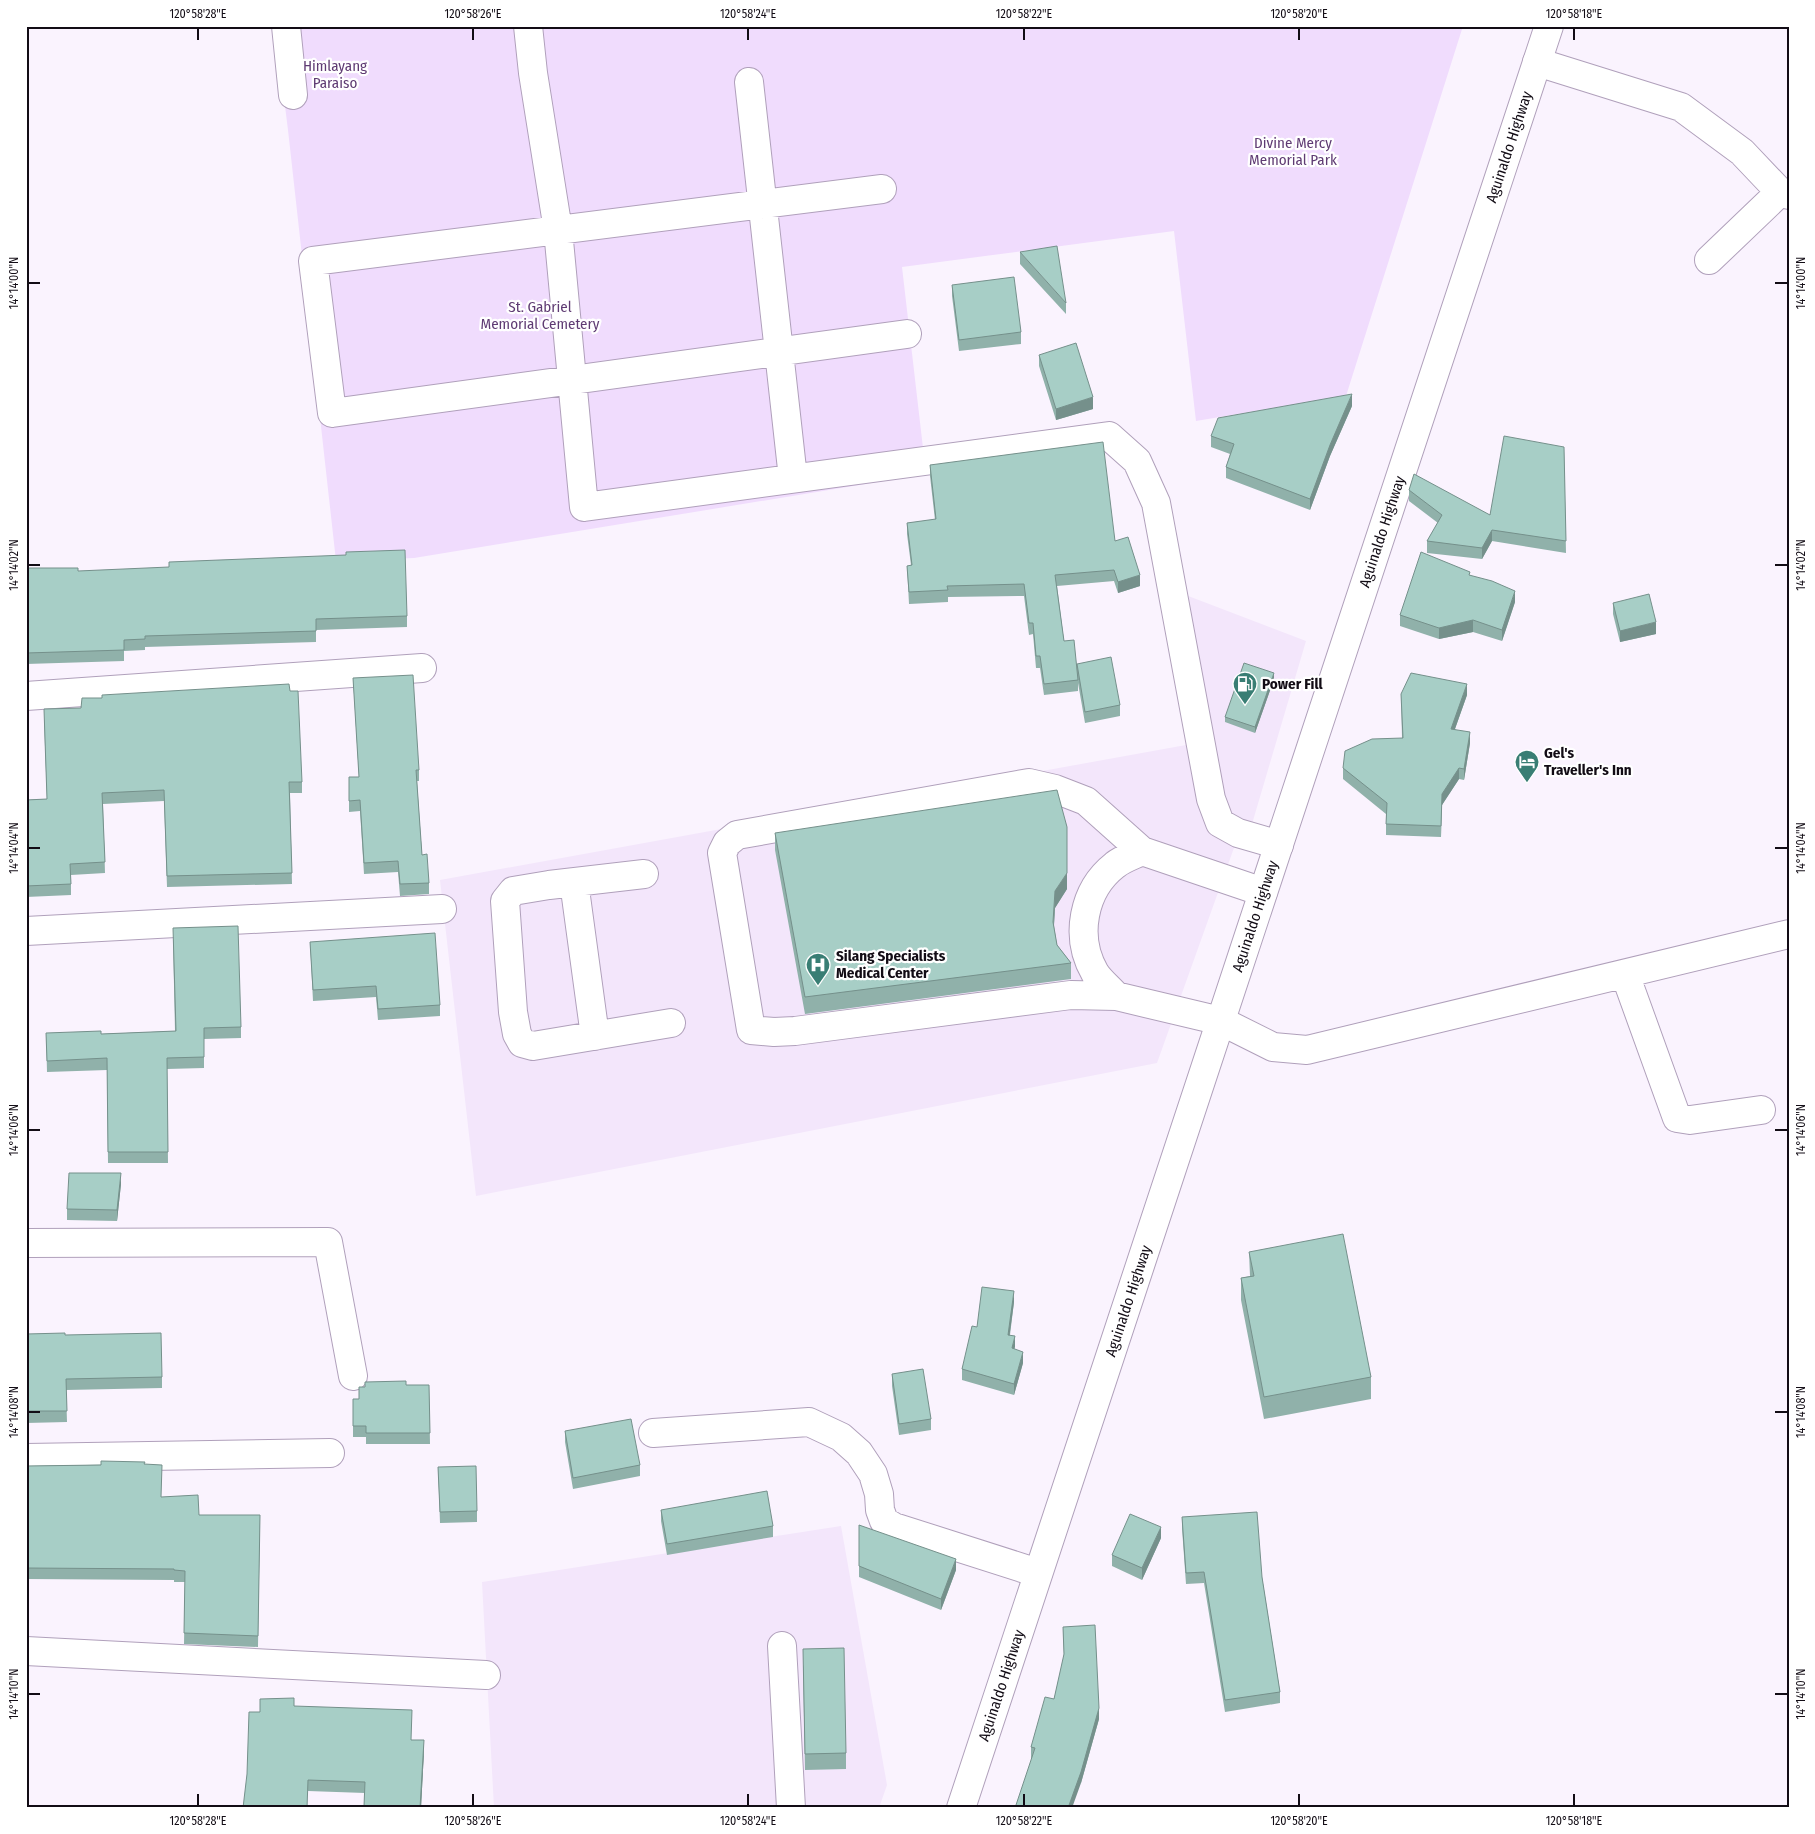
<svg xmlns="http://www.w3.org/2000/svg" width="1815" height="1834" font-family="'Fira Sans Condensed',sans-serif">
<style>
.built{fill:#f3e6fb}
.green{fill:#f0dcfd}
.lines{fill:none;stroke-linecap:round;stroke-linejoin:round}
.minor-casing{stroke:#b0a0bb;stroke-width:30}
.major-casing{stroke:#b0a0bb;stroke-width:30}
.minor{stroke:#fff;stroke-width:28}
.major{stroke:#fff;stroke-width:28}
.wall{fill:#90b1aa}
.shaded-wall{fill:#75908b}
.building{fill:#a7cec6;stroke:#75908b}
.ticks{fill:none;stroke:#120c15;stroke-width:2}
.labels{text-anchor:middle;stroke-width:4.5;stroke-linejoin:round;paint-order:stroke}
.park-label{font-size:15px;fill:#5f3b73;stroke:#fff}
.street-label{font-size:15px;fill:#120c15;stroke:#fff}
.poi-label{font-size:15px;font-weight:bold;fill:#120c15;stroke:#fff;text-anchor:start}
.neatline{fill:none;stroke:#120c15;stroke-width:2}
.ticks-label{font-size:12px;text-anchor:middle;fill:#120c15}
</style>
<rect width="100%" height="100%" fill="#faf3fe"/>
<path class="built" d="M 1183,594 L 1306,641 L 1252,824 L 1233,818 L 1223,804 Z
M 1186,745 L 1202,807 L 1235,845 L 1157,1063 L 476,1196 L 440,880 Z
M 841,1526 L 887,1785 L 879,1808 L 494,1808 L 482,1582 Z"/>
<path class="green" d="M 275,26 L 1463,26 L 1346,396 L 1196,421 L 1174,231 L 902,267 L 926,474 L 414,558 L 336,561 L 288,130 Z"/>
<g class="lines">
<defs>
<path id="minor" d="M 286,26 L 293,95
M 528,26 L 533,73 L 558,230 L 584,507 L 1109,436 L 1137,461 L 1156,503 L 1211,799 L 1220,823 L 1238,833 L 1279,845
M 1537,62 L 1681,107 L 1742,152 L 1780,192 L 1789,195
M 749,82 L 793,478
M 882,189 L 313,261 L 332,413 L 907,334
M 1709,260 L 1780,192
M 26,696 L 422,668
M 644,874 L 549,885 L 513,891 L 505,901 L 513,1012 L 517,1034 L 522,1043 L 533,1046 L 671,1023
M 574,882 L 595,1036
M 1263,892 L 1142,851 L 1086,801 L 1055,789 L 1029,783 L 737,835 L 727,843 L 722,853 L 751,1030 L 774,1032 L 795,1031 L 1071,995 L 1116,996 L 1221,1021 L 1273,1047 L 1307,1050 L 1789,934
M 26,931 L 442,909
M 1625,974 L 1677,1118 L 1690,1120 L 1761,1110
M 1116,996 C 1109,988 1100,981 1095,973 C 1074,937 1083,890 1115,865 C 1122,859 1134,855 1142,851
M 26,1243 L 328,1242 L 353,1376
M 653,1433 L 809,1422 L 841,1437 L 859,1453 L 873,1474 L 879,1494 L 880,1510 L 884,1521 L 894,1527 L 1038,1573
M 26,1458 L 330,1453
M 782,1646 L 791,1808
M 26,1651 L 486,1675"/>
<g id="major">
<path id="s1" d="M 961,1808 L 1549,26"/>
</g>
</defs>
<use href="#minor" class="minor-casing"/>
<use href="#major" class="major-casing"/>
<use href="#minor" class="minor"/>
<use href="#major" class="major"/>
</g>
<path class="wall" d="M 1020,252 L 1066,303 L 1066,314 L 1020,264 Z
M 952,285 L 1021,332 L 1021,344 L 959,351 L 952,296 Z
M 1039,355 L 1093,409 L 1056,420 L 1039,366 Z
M 1352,406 L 1330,456 L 1310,510 L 1226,478 L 1226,467 L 1230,454 L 1211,447 L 1211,436 Z
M 1564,447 L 1566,553 L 1492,541 L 1482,559 L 1427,553 L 1427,541 L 1438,523 L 1409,501 L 1409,490 L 1490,515 Z
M 930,465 L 1115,541 L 1140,586 L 1118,593 L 1114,581 L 1057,586 L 1064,641 L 1077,668 L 1077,664 L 1120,705 L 1120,716 L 1085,723 L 1078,683 L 1078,691 L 1044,695 L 1040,668 L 1036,668 L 1033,634 L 1029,635 L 1024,596 L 948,597 L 948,602 L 909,604 L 907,566 L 911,565 L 907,534 L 907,523 L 935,520 L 930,476 Z
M 26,568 L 78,571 L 407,616 L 407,627 L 316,630 L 316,642 L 145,647 L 145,650 L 124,651 L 124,661 L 26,664 Z
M 1470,576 L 1515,602 L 1502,641 L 1473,632 L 1439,639 L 1400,626 L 1400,615 Z
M 1613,603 L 1656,634 L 1620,642 L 1613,614 Z
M 353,678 L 419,770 L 419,781 L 417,781 L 422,855 L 429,883 L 429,894 L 400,896 L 398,872 L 364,874 L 360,811 L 349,812 L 349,777 L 359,777 Z
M 1274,679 L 1255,733 L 1225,722 L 1225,717 Z
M 1401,694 L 1467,695 L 1455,729 L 1470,743 L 1464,780 L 1459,779 L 1442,805 L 1441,837 L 1386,835 L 1386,814 L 1343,779 L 1343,768 L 1402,738 Z
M 44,720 L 302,782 L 302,793 L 290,793 L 292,884 L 167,887 L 164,801 L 103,804 L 105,873 L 71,875 L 71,895 L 26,897 L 26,800 L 47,799 Z
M 775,833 L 1067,889 L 1055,908 L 1054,926 L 1057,945 L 1071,963 L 1071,979 L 805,1014 L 775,850 Z
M 173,939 L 241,1027 L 241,1038 L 204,1039 L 204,1068 L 167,1069 L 168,1163 L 108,1163 L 107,1070 L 47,1072 L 46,1033 L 101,1034 L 175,1031 Z
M 310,942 L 440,1005 L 440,1016 L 378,1020 L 376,997 L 313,1001 Z
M 121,1184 L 117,1221 L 67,1220 L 67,1209 Z
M 1249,1252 L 1371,1377 L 1371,1399 L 1264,1419 L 1241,1300 L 1241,1278 L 1250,1276 Z
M 1014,1302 L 1010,1335 L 1014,1349 L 1023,1363 L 1014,1395 L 962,1380 L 962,1369 L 977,1327 Z
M 26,1334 L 65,1335 L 162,1377 L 162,1388 L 66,1390 L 67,1422 L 26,1423 Z
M 892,1374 L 931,1419 L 931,1430 L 899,1435 L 892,1386 Z
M 406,1385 L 429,1385 L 430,1444 L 366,1444 L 366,1437 L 353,1437 L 353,1410 L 359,1399 Z
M 565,1431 L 640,1465 L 640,1476 L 573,1489 L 565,1442 Z
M 145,1464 L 161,1497 L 199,1515 L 260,1515 L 258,1647 L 184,1644 L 185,1582 L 174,1582 L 174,1580 L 26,1579 L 26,1466 Z
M 438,1467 L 477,1511 L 477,1522 L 440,1523 Z
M 661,1510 L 773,1526 L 773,1537 L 667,1555 L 661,1521 Z
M 1182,1517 L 1262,1577 L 1280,1692 L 1280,1703 L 1225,1712 L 1204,1583 L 1186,1584 L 1182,1528 Z
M 859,1525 L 956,1570 L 941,1610 L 859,1577 Z
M 1161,1538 L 1142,1580 L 1112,1566 L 1112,1555 Z
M 1063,1627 L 1099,1719 L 1081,1783 L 1031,1758 L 1031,1747 L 1054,1699 L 1064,1657 Z
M 803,1665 L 846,1753 L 846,1769 L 805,1770 Z
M 294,1706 L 412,1740 L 424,1751 L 421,1808 L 364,1808 L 365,1793 L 308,1791 L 260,1712 Z"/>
<path class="shaded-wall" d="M 1352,394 L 1352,406 L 1330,456 L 1310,510 L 1310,499 L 1330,445 Z
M 1093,397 L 1093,409 L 1056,420 L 1056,409 Z
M 1492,530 L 1492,541 L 1482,559 L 1482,548 Z
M 1140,575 L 1140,586 L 1118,593 L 1118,582 Z
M 1515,591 L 1515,602 L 1502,641 L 1502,630 Z
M 1473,620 L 1473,632 L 1439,639 L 1439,628 Z
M 1656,622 L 1656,634 L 1620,642 L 1620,631 Z
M 1274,673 L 1274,679 L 1255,733 L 1255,727 Z
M 1467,684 L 1467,695 L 1451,740 L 1451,729 Z
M 1470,732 L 1470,743 L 1464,780 L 1464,769 Z
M 1459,768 L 1459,779 L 1442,805 L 1441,837 L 1442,794 Z
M 1067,873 L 1067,889 L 1055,908 L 1053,939 L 1055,891 Z
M 121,1173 L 121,1184 L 117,1221 L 117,1210 Z
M 1014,1291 L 1014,1302 L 1008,1346 L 1008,1335 Z
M 1015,1336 L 1015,1347 L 1012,1359 L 1012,1348 Z
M 1023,1352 L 1023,1363 L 1014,1395 L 1014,1384 Z
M 1161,1527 L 1161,1538 L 1142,1580 L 1142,1568 Z
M 956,1559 L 956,1570 L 941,1610 L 941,1599 Z
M 1099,1708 L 1099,1719 L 1081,1783 L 1072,1808 L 1068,1808 Z
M 424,1740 L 424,1751 L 421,1808 L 420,1808 Z"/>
<path class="building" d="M 1057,246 L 1066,303 L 1020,252 Z
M 1014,277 L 1021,332 L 959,340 L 952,285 Z
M 1076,343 L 1093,397 L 1056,409 L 1039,355 Z
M 1352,394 L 1330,445 L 1310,499 L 1226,467 L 1234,444 L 1211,436 L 1218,418 Z
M 1504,436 L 1564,447 L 1566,541 L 1492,530 L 1482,548 L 1427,541 L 1442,515 L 1409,490 L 1414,474 L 1490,515 Z
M 1103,442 L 1115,541 L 1128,537 L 1140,575 L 1118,582 L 1114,570 L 1055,575 L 1064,641 L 1074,640 L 1078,680 L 1044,684 L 1040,656 L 1036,656 L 1033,623 L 1029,623 L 1024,584 L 947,586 L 948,590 L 909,592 L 907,566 L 912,565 L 907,523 L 936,519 L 930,465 Z
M 405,550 L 407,616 L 316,619 L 316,631 L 145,636 L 145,639 L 124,640 L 124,650 L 26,653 L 26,568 L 78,568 L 78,571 L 169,567 L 169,562 L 346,555 L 346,552 Z
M 1421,552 L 1470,572 L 1469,575 L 1492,581 L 1515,591 L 1502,630 L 1473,620 L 1439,628 L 1400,615 Z
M 1649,594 L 1656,622 L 1620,631 L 1613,603 Z
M 1111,657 L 1120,705 L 1085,712 L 1077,664 Z
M 1244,663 L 1274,673 L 1255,727 L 1225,717 Z
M 1411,673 L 1467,684 L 1451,729 L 1470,732 L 1464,769 L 1459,768 L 1442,794 L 1441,826 L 1386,824 L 1387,803 L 1343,768 L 1345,751 L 1372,739 L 1403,738 L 1401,694 Z
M 413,675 L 419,770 L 416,770 L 422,855 L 427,854 L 429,883 L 400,884 L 398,861 L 364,863 L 360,800 L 349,801 L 349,777 L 359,777 L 353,678 Z
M 289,684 L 290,691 L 298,691 L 302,782 L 289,782 L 292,873 L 167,876 L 164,790 L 102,793 L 105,862 L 70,864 L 71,884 L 26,886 L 26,800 L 47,799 L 44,709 L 81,708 L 82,698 L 102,698 L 102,695 Z
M 1057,790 L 1067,827 L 1067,873 L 1055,891 L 1053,922 L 1057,945 L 1071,963 L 805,997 L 775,833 Z
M 238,926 L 241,1027 L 204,1028 L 204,1057 L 167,1058 L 168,1152 L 108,1152 L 107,1058 L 47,1061 L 46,1033 L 101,1031 L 101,1034 L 176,1031 L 173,928 Z
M 435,933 L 440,1005 L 378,1009 L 376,986 L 313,990 L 310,942 Z
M 69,1173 L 121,1173 L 117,1210 L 67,1209 Z
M 1343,1234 L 1371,1377 L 1264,1397 L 1241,1278 L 1254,1276 L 1249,1252 Z
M 982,1287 L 1014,1291 L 1008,1335 L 1015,1336 L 1012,1348 L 1023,1352 L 1014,1384 L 962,1369 L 972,1326 L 977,1327 Z
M 65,1333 L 65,1335 L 161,1333 L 162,1377 L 66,1379 L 67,1411 L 26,1411 L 26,1334 Z
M 923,1369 L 931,1419 L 899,1424 L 892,1374 Z
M 406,1381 L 406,1385 L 429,1385 L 430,1433 L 366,1433 L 366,1426 L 353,1426 L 353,1399 L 359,1399 L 359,1387 L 365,1387 L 365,1382 Z
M 631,1419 L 640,1465 L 573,1478 L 565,1431 Z
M 101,1461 L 145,1462 L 144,1464 L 162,1465 L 161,1497 L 198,1495 L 199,1515 L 260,1515 L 258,1636 L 184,1633 L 185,1571 L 174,1570 L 174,1569 L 26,1568 L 26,1466 L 101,1465 Z
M 476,1466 L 477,1511 L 440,1512 L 438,1467 Z
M 767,1491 L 773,1526 L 667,1544 L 661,1510 Z
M 1257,1512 L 1262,1577 L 1280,1692 L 1225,1700 L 1204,1572 L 1186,1573 L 1182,1517 Z
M 1130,1514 L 1161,1527 L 1142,1568 L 1112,1555 Z
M 859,1525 L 956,1559 L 941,1599 L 859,1566 Z
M 1095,1625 L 1099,1708 L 1081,1772 L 1068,1808 L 1015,1808 L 1035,1748 L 1031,1747 L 1045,1697 L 1054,1699 L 1064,1654 L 1063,1627 Z
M 844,1648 L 846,1753 L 805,1754 L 803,1649 Z
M 294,1698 L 294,1706 L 412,1710 L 411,1740 L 424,1740 L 420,1808 L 364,1806 L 365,1782 L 308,1780 L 307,1808 L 243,1808 L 247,1774 L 249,1712 L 260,1712 L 260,1699 Z"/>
<path class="ticks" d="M 198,28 L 198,40M 473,28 L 473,40M 748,28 L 748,40M 1024,28 L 1024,40M 1299,28 L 1299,40M 1574,28 L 1574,40M 28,283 L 40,283M 1775,283 L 1788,283M 28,565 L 40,565M 1775,565 L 1788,565M 28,848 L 40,848M 1775,848 L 1788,848M 28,1130 L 40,1130M 1775,1130 L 1788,1130M 28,1412 L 40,1412M 1775,1412 L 1788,1412M 28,1694 L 40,1694M 1775,1694 L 1788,1694M 198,1794 L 198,1806M 473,1794 L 473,1806M 748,1794 L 748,1806M 1024,1794 L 1024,1806M 1299,1794 L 1299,1806M 1574,1794 L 1574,1806"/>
<defs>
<symbol id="fuel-pin" viewBox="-11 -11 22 30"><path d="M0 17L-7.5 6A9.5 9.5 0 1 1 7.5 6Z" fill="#397e74" stroke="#fff"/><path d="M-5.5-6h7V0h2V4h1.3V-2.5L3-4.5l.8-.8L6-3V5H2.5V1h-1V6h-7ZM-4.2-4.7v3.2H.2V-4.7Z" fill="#fff"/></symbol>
<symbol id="hotel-pin" viewBox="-11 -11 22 30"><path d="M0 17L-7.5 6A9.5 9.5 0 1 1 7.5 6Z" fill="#397e74" stroke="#fff"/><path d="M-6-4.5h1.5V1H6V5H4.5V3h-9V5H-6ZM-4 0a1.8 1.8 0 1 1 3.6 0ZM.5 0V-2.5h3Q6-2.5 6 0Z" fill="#fff"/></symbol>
<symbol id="hospital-pin" viewBox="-11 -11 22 30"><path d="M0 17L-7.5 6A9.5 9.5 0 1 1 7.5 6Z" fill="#397e74" stroke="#fff"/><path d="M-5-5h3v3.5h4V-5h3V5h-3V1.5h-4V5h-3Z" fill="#fff"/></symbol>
</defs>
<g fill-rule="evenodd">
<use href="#fuel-pin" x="1231" y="670" width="28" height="38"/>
<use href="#hotel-pin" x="1513" y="748" width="28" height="38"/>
<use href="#hospital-pin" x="804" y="951" width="28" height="38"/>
</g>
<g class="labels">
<g class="park-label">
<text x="335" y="71">Himlayang<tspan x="335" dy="17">Paraiso</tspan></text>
<text x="1293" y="148">Divine Mercy<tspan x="1293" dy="17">Memorial Park</tspan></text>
<text x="540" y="312">St. Gabriel<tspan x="540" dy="17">Memorial Cemetery</tspan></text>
</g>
<g class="street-label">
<text dy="5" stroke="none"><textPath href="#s1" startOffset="1749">Aguinaldo Highway</textPath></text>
<text dy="5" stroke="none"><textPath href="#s1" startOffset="1344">Aguinaldo Highway</textPath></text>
<text dy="5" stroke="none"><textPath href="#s1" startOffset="939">Aguinaldo Highway</textPath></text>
<text dy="5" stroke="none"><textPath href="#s1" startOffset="534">Aguinaldo Highway</textPath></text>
<text dy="5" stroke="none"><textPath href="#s1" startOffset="129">Aguinaldo Highway</textPath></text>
</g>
<g class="poi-label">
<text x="1262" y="689">Power Fill</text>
<text x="1544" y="758">Gel's<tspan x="1544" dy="17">Traveller's Inn</tspan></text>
<text x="836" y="961">Silang Specialists<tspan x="836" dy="17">Medical Center</tspan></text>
</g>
</g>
<rect width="1815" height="1834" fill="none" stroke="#ffffff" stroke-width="55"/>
<rect x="28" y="28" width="1760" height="1778" class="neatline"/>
<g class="ticks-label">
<text x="198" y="18">120°58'28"E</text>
<text x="473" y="18">120°58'26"E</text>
<text x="748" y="18">120°58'24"E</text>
<text x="1024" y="18">120°58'22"E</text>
<text x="1299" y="18">120°58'20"E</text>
<text x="1574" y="18">120°58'18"E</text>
<text transform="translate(1801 283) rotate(-90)" y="4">14°14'00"N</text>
<text transform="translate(14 283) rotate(-90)" y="4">14°14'00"N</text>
<text transform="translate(1801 565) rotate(-90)" y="4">14°14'02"N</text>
<text transform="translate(14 565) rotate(-90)" y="4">14°14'02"N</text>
<text transform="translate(1801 848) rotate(-90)" y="4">14°14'04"N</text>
<text transform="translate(14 848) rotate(-90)" y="4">14°14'04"N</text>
<text transform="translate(1801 1130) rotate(-90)" y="4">14°14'06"N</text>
<text transform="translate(14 1130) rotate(-90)" y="4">14°14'06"N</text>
<text transform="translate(14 1412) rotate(-90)" y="4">14°14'08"N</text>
<text transform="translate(1801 1412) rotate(-90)" y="4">14°14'08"N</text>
<text transform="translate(14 1694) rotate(-90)" y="4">14°14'10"N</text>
<text transform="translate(1801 1694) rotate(-90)" y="4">14°14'10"N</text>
<text x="198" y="1825">120°58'28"E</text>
<text x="473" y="1825">120°58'26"E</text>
<text x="748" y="1825">120°58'24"E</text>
<text x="1024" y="1825">120°58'22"E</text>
<text x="1299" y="1825">120°58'20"E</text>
<text x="1574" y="1825">120°58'18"E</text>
</g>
</svg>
